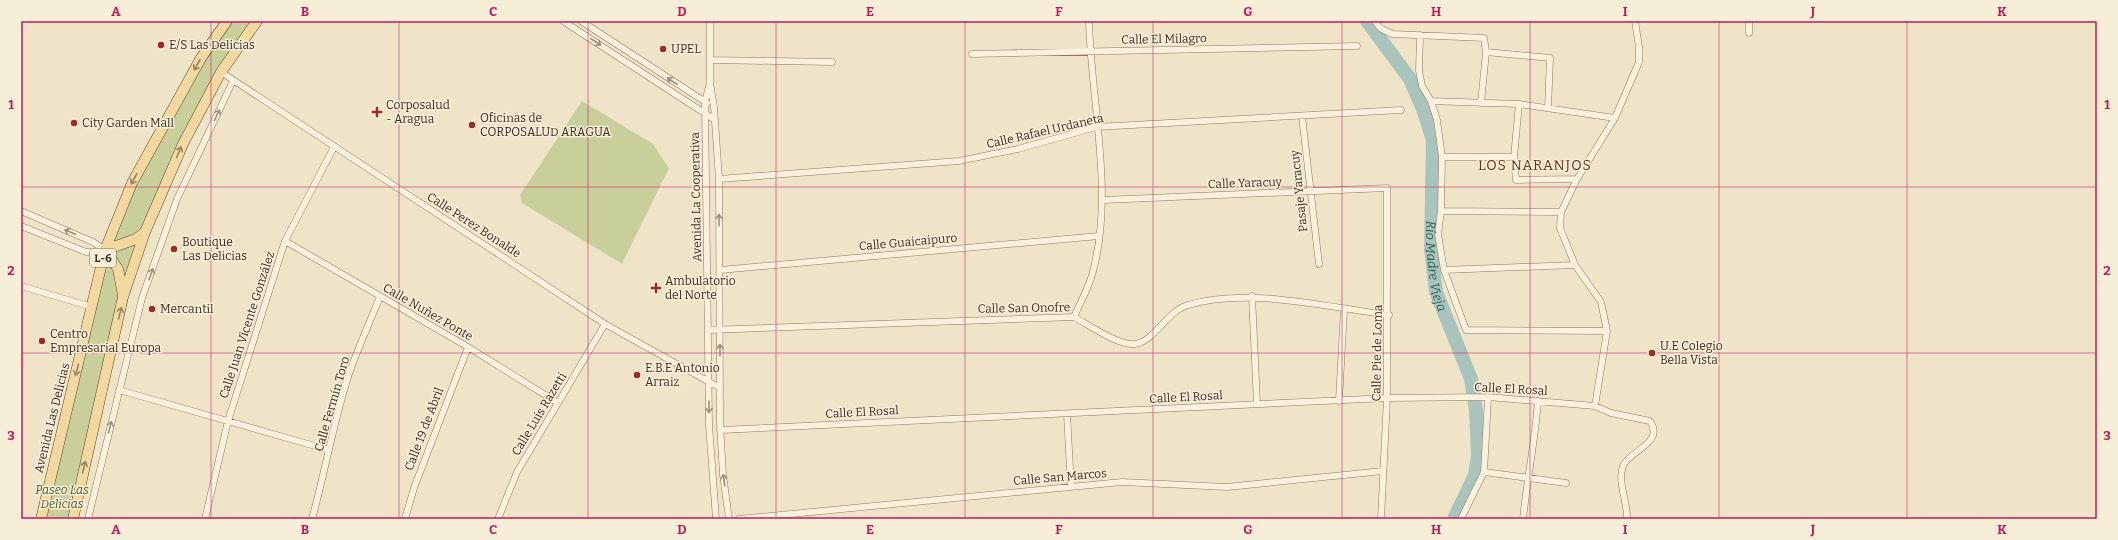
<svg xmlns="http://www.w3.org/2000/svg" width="2118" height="540" font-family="Bitter,serif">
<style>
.green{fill:#c9cf9b}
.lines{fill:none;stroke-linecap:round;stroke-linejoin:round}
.river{stroke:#a9c4bc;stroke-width:14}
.street-casing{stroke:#8d765c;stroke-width:7}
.primary-casing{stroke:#5b4430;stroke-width:11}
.street{stroke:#faf1dc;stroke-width:6}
.primary{stroke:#f3d9a0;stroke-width:10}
.oneway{stroke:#9c907e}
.oneway2{stroke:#988460}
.grid{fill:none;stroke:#c2185b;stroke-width:1;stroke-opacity:0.55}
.poi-dot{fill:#9e2a2b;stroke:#f7eed8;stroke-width:1.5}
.labels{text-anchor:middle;stroke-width:3;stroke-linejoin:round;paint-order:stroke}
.shield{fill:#f7eed8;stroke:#756857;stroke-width:1}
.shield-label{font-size:11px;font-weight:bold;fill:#3d2e20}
.street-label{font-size:12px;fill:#3d2e20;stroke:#f7eed8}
.poi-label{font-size:12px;fill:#3d2e20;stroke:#f7eed8;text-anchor:start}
.park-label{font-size:12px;font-style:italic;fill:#4d5a26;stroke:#f7eed8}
.water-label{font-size:13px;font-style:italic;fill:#2f5d5a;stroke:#f7eed8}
.quarter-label{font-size:14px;letter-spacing:1px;fill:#6b2e1e;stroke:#f7eed8}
.neatline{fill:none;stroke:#c2185b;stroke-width:1.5}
.grid-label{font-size:13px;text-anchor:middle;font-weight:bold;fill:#c2185b}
</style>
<rect width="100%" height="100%" fill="#f0e4c8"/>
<path class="green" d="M 227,21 L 257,21 L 183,144 L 123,297 L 73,519 L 41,519 L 98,283 L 132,183 Z
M 582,101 L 653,144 L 669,168 L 622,264 L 522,203 L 520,195 Z"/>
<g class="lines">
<path class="river" id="s1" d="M 1367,21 L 1410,79 L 1423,109 L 1433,140 L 1431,248 L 1436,292 L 1471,379 L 1476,410 L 1478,456 L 1475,475 L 1454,519"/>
<defs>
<path id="street" d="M 563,21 L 715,120
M 581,21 L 707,103
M 710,21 L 710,83 L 714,107 L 719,179 L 720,424 L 723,475 L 729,519
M 1375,21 L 1380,28 L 1392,34 L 1484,38 L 1486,52 L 1481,103
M 1749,21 L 1749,33
M 1420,35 L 1419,71 L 1422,86 L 1431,101 L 1437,120 L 1442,157 L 1441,211 L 1438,234 L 1444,270 L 1466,330 L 1607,331
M 1486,52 L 1550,58 L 1548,108
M 972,54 L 1357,46
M 711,60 L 832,62
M 221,72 L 605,324 L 720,388
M 709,86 L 705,102 L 709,425 L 716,519
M 1431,101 L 1519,104 L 1615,118
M 1302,116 L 1319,264
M 1442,157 L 1514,157 L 1516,180 L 1577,179
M 1514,157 L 1519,104
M 719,179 L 959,161 L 1018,149 L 1096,127 L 1401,110
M 1103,200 L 1387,188 L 1387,398 L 1381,519
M 21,211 L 93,242 L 105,250
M 1441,211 L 1561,212
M 21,226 L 86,252 L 105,250
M 285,241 L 468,347 L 558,403
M 720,270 L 1099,236
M 1444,270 L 1575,265
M 21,286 L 92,307
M 1252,296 L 1257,404
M 1074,317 C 1080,303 1088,289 1092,275 C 1115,195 1091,103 1089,21
M 709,330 L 1074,317 C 1089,325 1119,346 1135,344 C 1154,342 1168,310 1188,305 C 1249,287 1326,307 1389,315
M 119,390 L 329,450
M 1339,401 L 1344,309
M 1595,406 L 1607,331 L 1601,302 L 1575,265 L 1560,228 L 1561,212 L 1577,179 L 1615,118 L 1639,62 L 1639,47 L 1635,21
M 1067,414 L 1071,487
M 720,430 L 1387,398 L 1488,397 L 1595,406 L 1611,413 L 1650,421 C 1665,443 1630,450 1623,466 C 1617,482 1628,503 1627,519
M 1484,472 L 1566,483
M 88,519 L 142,298 L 177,199 L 233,81
M 205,519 L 228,421 L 285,241 L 334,147
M 312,519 C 326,469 334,417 351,368 C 360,344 370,321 380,297
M 405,519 L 414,488 L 468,347
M 498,519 L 517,472 L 605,324
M 739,519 L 1122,482 L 1227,487 L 1383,471
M 1461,519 L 1484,472 L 1488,397
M 1523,519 C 1527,480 1535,441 1538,401"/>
<path id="primary" d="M 123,295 L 118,269 L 105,250 L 136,239 L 145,232
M 41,519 L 105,250 L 132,183 L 201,58 L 227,21
M 73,519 L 123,297 L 145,232 L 183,144 L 221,72 L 257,21"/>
</defs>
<use href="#street" class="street-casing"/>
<use href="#primary" class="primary-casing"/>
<use href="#street" class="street"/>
<use href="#primary" class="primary"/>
</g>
<defs><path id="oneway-shaft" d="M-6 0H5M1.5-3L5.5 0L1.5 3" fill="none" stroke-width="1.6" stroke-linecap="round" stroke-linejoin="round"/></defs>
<g class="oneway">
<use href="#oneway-shaft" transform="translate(596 42) rotate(33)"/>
<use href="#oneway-shaft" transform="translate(672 81) rotate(-147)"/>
<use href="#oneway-shaft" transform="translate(217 115) rotate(-65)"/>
<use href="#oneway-shaft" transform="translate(719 220) rotate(-90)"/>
<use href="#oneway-shaft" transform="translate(70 232) rotate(-157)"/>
<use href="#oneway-shaft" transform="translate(151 274) rotate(-71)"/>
<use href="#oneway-shaft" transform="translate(720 350) rotate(-90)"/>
<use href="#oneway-shaft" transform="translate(709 407) rotate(90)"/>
<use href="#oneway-shaft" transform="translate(110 427) rotate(-77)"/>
<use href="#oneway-shaft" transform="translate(724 480) rotate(-97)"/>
</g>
<g class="oneway2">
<use href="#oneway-shaft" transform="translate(197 65) rotate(119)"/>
<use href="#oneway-shaft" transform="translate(179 152) rotate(-67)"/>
<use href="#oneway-shaft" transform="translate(134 179) rotate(118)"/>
<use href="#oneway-shaft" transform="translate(120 313) rotate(-77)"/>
<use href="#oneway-shaft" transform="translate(77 370) rotate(104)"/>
<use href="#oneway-shaft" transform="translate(84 467) rotate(-77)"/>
</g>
<path class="grid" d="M 211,21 L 211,519M 399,21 L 399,519M 588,21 L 588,519M 776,21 L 776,519M 965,21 L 965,519M 1153,21 L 1153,519M 1342,21 L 1342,519M 1530,21 L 1530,519M 1719,21 L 1719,519M 1907,21 L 1907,519M 21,187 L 2097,187M 21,353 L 2097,353"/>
<g class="poi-dot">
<circle cx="161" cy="45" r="4"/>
<circle cx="663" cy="49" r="4"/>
<path d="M375 106h4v4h4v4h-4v4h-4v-4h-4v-4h4z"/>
<circle cx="74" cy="123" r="4"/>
<circle cx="472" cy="125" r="4"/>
<circle cx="174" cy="249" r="4"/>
<path d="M654 282h4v4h4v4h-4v4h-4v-4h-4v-4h4z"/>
<circle cx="152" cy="309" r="4"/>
<circle cx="42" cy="341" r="4"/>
<circle cx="1652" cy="353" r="4"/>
<circle cx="637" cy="375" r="4"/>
</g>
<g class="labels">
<rect class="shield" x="90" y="249" width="26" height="18" rx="3"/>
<g class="shield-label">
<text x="103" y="262">L-6</text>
</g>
<g class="street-label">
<text transform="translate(1164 39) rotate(-1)" y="4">Calle El Milagro</text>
<text transform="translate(1045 131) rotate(-13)" y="4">Calle Rafael Urdaneta</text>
<text transform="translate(1245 183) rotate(-2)" y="4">Calle Yaracuy</text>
<text transform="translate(1299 191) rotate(-96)" y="4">Pasaje Yaracuy</text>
<text transform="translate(696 197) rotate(-91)" y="4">Avenida La Cooperativa</text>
<text transform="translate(474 225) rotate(33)" y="4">Calle Perez Bonalde</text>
<text transform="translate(908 242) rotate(-5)" y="4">Calle Guaicaipuro</text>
<text transform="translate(1024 308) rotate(-1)" y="4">Calle San Onofre</text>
<text transform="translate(428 312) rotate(30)" y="4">Calle Nuñez Ponte</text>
<text transform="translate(247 325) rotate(-72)" y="4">Calle Juan Vicente González</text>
<text transform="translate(1377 353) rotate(-89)" y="4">Calle Pie de Loma</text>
<text transform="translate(1511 389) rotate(3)" y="4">Calle El Rosal</text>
<text transform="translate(1186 397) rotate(-3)" y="4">Calle El Rosal</text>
<text transform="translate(332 404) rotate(-74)" y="4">Calle Fermín Toro</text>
<text transform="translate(862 412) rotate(-3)" y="4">Calle El Rosal</text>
<text transform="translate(539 414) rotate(-59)" y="4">Calle Luis Razetti</text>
<text transform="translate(52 418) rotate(-76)" y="4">Avenida Las Delicias</text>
<text transform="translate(424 429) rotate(-69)" y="4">Calle 19 de Abril</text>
<text transform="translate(1060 477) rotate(-5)" y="4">Calle San Marcos</text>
</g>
<g class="poi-label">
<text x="169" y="49">E/S Las Delicias</text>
<text x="671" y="53">UPEL</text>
<text x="386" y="109">Corposalud<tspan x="386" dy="14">- Aragua</tspan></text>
<text x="480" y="122">Oficinas de<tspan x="480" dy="14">CORPOSALUD ARAGUA</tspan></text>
<text x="82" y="127">City Garden Mall</text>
<text x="182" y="246">Boutique<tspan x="182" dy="14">Las Delicias</tspan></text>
<text x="665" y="285">Ambulatorio<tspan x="665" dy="14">del Norte</tspan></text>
<text x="160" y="313">Mercantil</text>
<text x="50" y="338">Centro<tspan x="50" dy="14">Empresarial Europa</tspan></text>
<text x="1660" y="350">U.E Colegio<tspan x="1660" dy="14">Bella Vista</tspan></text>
<text x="645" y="372">E.B.E Antonio<tspan x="645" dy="14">Arraiz</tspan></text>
</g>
<g class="park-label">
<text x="62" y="494">Paseo Las<tspan x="62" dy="14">Delicias</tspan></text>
</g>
<g class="water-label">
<text dy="5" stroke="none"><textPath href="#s1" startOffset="264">Río Madre Vieja</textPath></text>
</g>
<g class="quarter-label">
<text x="1535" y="170">LOS NARANJOS</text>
</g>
</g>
<rect width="2118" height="540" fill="none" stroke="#f7eed8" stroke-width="44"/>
<rect x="22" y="22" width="2074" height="496" class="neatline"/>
<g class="grid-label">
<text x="116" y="16">A</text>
<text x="305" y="16">B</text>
<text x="493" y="16">C</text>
<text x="682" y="16">D</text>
<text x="870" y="16">E</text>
<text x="1059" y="16">F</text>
<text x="1248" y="16">G</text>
<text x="1436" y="16">H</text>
<text x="1625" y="16">I</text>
<text x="1813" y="16">J</text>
<text x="2002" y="16">K</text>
<text x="11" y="109">1</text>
<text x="2107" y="109">1</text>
<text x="11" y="275">2</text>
<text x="2107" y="275">2</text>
<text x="11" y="440">3</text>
<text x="2107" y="440">3</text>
<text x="116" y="534">A</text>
<text x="305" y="534">B</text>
<text x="493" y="534">C</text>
<text x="682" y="534">D</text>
<text x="870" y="534">E</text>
<text x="1059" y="534">F</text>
<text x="1248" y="534">G</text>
<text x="1436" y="534">H</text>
<text x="1625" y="534">I</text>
<text x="1813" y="534">J</text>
<text x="2002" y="534">K</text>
</g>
</svg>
